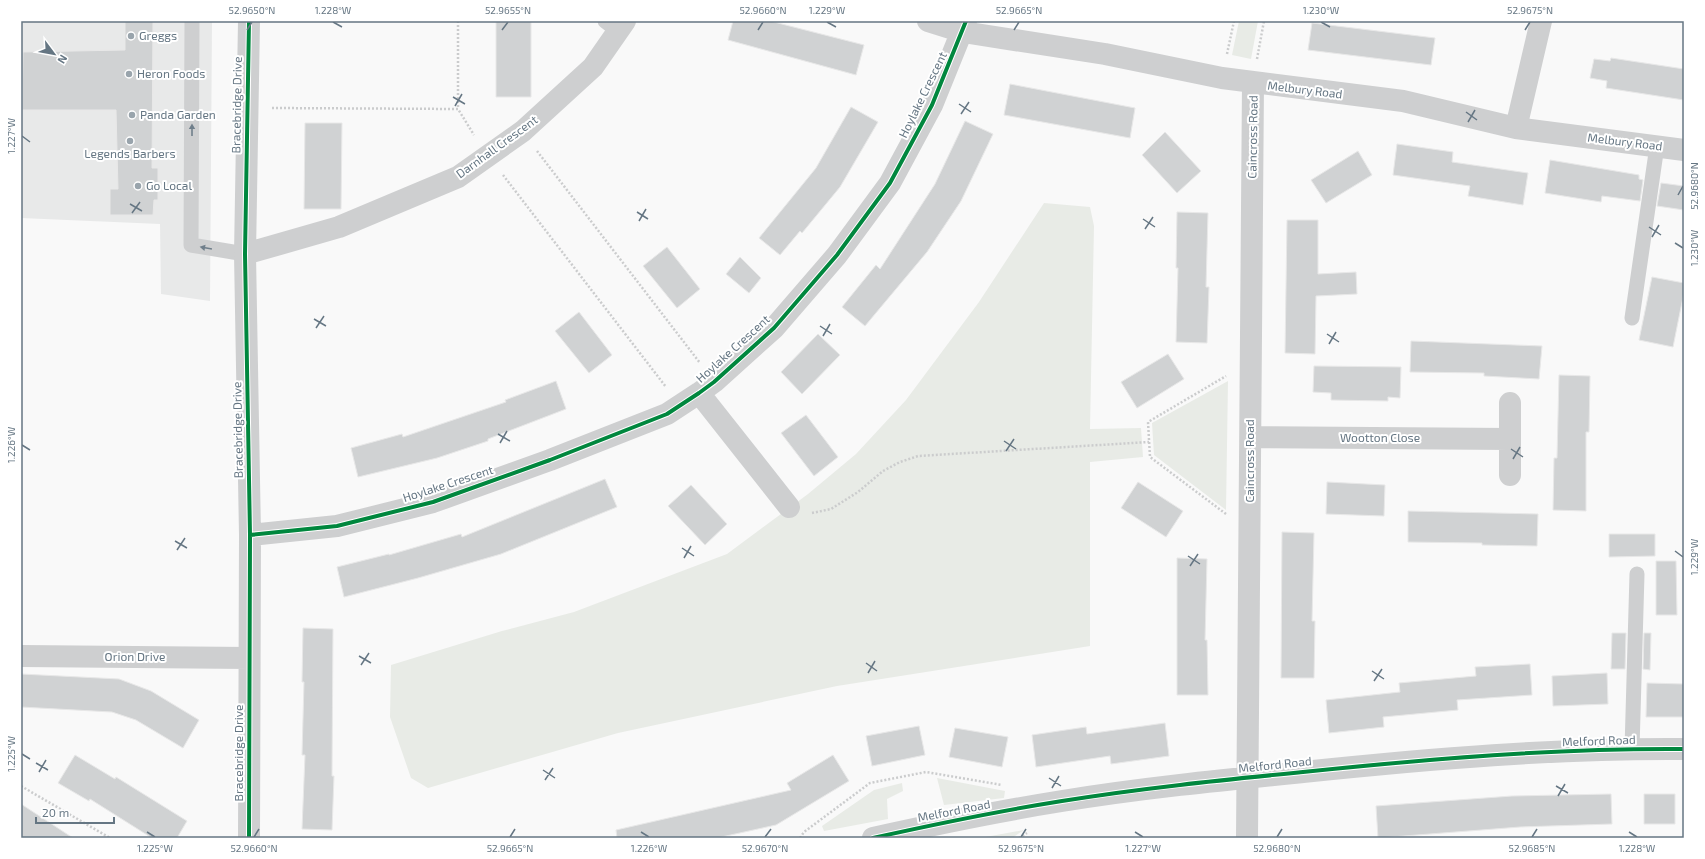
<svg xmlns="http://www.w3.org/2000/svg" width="1705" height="859" font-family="'Exo 2',sans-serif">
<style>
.built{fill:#e8e9e9}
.green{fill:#e8ebe6}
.building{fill:#d0d2d3;stroke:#e8e8e8}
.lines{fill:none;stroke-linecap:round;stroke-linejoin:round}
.path{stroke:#cbcccd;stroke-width:2.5;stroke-dasharray:2 2;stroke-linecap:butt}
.lane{stroke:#cecfd0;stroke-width:15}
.street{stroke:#cecfd0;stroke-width:22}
.cycleway-casing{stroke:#fff;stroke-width:6}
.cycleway{stroke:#00873e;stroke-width:4}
.oneway{fill:#707f8b}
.ticks{fill:none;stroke:#657683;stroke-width:1.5}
.poi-dot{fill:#99a4ac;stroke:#fff;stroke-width:1.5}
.labels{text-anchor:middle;stroke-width:4;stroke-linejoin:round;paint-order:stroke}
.poi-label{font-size:12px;fill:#657683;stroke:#fff;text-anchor:start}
.street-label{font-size:12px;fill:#657683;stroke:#fff}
.neatline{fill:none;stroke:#657683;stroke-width:1.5}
.ticks-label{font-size:10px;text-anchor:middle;fill:#657683}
</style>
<rect width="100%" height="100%" fill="#f9f9f9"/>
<path class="built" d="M 21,21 L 212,21 L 210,301 L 161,294 L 160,224 L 21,218 Z"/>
<path class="green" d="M 1239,21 L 1258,21 L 1251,59 L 1232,55 Z
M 1044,203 L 1090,207 L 1094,226 L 1090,429 L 1141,428 L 1143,457 L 1090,462 L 1090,646 L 837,686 L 618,733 L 428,788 L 411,778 L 390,717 L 391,665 L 502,631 L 574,612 L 727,554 L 808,494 L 856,454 L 906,400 L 979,302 Z
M 1228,381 L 1226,510 L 1154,455 L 1152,423 Z
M 937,778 L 1005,791 L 1004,798 L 944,805 Z
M 902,783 L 903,791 L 887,799 L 888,819 L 824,831 L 822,826 L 874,790 Z
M 1024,830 L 1012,838 L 980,838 Z"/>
<path class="building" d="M 125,21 L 153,21 L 152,168 L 158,168 L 158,200 L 154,200 L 153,215 L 110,215 L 110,189 L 118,189 L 116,110 L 22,110 L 23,52 L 125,50 Z
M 496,21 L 531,21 L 531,97 L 496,97 Z
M 733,21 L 770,21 L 864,45 L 856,75 L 728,40 Z
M 1312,23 L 1435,38 L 1431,65 L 1308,50 Z
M 1611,58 L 1684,69 L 1684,100 L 1606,88 L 1607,81 L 1590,78 L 1594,59 L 1610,61 Z
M 1010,84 L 1135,108 L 1130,138 L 1004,115 Z
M 851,107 L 878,122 L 840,187 L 802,233 L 800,231 L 780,255 L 759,238 L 816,168 Z
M 965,121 L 993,134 L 961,201 L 927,252 L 865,326 L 842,307 L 876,265 L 880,269 L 935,184 Z
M 305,123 L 342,123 L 341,209 L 304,209 Z
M 1165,132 L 1201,171 L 1177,193 L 1142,155 Z
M 1397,144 L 1453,152 L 1452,162 L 1528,173 L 1523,205 L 1468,196 L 1470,186 L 1393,175 Z
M 1358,151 L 1372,175 L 1326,203 L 1311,180 Z
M 1550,160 L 1639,175 L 1639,179 L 1643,180 L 1640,201 L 1602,196 L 1601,202 L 1545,193 Z
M 1661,183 L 1684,186 L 1684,210 L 1657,206 Z
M 1177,212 L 1208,213 L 1206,287 L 1209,287 L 1207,343 L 1176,342 L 1178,268 L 1176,268 Z
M 1287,220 L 1318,220 L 1318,274 L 1356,272 L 1357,294 L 1316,296 L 1315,354 L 1285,353 Z
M 667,247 L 700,289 L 677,308 L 643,266 Z
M 740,257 L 761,278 L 749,293 L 726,274 Z
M 1652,277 L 1684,283 L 1684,292 L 1673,347 L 1639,340 Z
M 579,312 L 612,355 L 589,373 L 555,331 Z
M 818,334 L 840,355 L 802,394 L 781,372 Z
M 1411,341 L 1542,346 L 1539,379 L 1484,376 L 1484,373 L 1410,372 Z
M 1168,354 L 1184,379 L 1137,408 L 1121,382 Z
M 1314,366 L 1401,367 L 1400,398 L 1388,397 L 1388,401 L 1331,400 L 1331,393 L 1313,392 Z
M 1559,375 L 1590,376 L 1589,432 L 1586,432 L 1586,511 L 1553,510 L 1554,458 L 1557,458 Z
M 556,381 L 566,409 L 488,439 L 488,441 L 437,458 L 358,477 L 351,448 L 402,434 L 403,437 L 453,420 L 506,402 L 505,400 Z
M 806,415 L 838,457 L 814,476 L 781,433 Z
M 605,479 L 617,507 L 501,554 L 418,578 L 344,597 L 337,567 L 389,554 L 389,555 L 461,534 L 462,537 Z
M 1138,482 L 1183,511 L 1166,537 L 1121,508 Z
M 1327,482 L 1385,485 L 1384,516 L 1326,514 Z
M 691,485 L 727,524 L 705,545 L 668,506 Z
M 1408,511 L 1538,514 L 1537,546 L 1482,545 L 1482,543 L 1408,542 Z
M 1282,532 L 1314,533 L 1312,621 L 1315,621 L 1314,678 L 1281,678 Z
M 1609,534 L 1655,534 L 1655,556 L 1609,557 Z
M 1177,558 L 1207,559 L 1205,640 L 1207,640 L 1208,695 L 1177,695 Z
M 1656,561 L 1676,561 L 1677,615 L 1656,615 Z
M 303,628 L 333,629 L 332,776 L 334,776 L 332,830 L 302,829 L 305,755 L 302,755 L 304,682 L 302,682 Z
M 1612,633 L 1626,633 L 1625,669 L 1611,669 Z
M 1644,633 L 1651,633 L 1650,670 L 1643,669 Z
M 1530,664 L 1532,695 L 1457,700 L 1458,710 L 1383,717 L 1384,727 L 1329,733 L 1326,700 L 1400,692 L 1399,683 L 1476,676 L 1475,667 Z
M 1607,673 L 1608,704 L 1553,706 L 1552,676 Z
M 21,674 L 119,679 L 151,691 L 199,720 L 183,748 L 136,720 L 112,712 L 21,707 Z
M 1647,683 L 1684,684 L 1684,717 L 1646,717 Z
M 1165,723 L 1169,756 L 1111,764 L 1110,756 L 1036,767 L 1032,735 L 1086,727 L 1087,734 Z
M 919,726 L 925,755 L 872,766 L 866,736 Z
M 955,728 L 1008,737 L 1002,767 L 949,757 Z
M 75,755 L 115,779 L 116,777 L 187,821 L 177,838 L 152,838 L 90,799 L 89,801 L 58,783 Z
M 833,755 L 849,781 L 776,825 L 717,838 L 617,838 L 616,830 L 791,790 L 787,783 Z
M 1611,794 L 1612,824 L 1520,827 L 1378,838 L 1376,806 L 1512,796 Z
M 1644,794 L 1675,794 L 1675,824 L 1644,824 Z
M 21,804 L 73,838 L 21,838 Z"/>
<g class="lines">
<path class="path" d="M 458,21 L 458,108
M 1227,54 L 1234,21
M 1257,59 L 1264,21
M 272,108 L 458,109 L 474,135
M 537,151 L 700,363
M 503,175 L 666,387
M 812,513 L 831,509 L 858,492 L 883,471 L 900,462 L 918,456 L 1149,442
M 1226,514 L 1150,457 L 1148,422 L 1226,376
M 21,786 L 110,838
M 800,838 L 804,832 L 870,783 L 926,772 L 1002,785
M 1019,838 L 1027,833"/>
<path class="lane" d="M 192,21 L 191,245 L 245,254
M 605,21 L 618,31
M 1632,318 L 1657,146
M 1632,749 L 1637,574"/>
<path class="street" d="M 249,21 L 245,254 L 250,535 L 249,838
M 928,21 L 963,32 L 1105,54 L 1222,78 L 1403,101 L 1516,128 L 1684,150
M 1516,128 L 1541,21
M 245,254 L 339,227 L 458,177 L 523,131 L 593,67 L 625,21
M 699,393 L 789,507
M 1510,403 L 1510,475
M 1251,437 L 1510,439
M 250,535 L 337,526 L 433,502 L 550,460 L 667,414 L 699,393 L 714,382 L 774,328 L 837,255 L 890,183 L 932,105 L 966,21
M 21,656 L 249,658
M 873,838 C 936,824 999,811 1062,801 C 1142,788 1223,780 1303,772 C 1429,759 1557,748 1684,749
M 1247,838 L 1253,83"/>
<defs>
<path id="cycleway" d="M 249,21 L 245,254 L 250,535 L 249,838
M 250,535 L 337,526 L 433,502 L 550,460 L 667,414 L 699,393 L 714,382 L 774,328 L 837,255 L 890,183 L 932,105 L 966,21
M 873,838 C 936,824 999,811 1062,801 C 1142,788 1223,780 1303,772 C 1429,759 1557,748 1684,749"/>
</defs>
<use href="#cycleway" class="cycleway-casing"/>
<use href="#cycleway" class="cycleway"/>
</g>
<defs><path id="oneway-solid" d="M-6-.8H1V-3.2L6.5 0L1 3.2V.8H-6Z"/></defs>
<g class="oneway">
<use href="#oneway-solid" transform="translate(192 130) rotate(-90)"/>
<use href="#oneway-solid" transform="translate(206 248) rotate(-170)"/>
</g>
<path class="ticks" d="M 333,22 L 342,27M 827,22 L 836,27M 1321,22 L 1330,27M 247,30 L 252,22M 502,30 L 508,22M 758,30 L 763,22M 1014,30 L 1019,22M 1525,30 L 1530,22M 453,97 L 465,104M 959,104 L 971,112M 455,106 L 462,94M 1466,112 L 1477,120M 961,114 L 969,102M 1468,122 L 1475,110M 22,136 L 30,142M 1678,195 L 1683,186M 130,204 L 142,211M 637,212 L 648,219M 132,213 L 140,202M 1143,219 L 1155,227M 639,221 L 646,209M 1649,227 L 1661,235M 1145,229 L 1153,217M 1652,237 L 1659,225M 1675,243 L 1683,248M 314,319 L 326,326M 820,326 L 832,334M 316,328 L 324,316M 1327,334 L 1339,342M 823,336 L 830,324M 1329,344 L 1336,332M 498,434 L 510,441M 1004,441 L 1016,449M 500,443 L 507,431M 22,445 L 30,450M 1511,449 L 1523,457M 1006,451 L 1014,439M 1513,459 L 1520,447M 175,541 L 187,548M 682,548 L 694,556M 177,550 L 185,538M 1675,551 L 1683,557M 1188,556 L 1200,564M 684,558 L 691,546M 1190,566 L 1198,554M 359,656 L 371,663M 866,663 L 877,671M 361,665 L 369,653M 1372,671 L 1384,679M 868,673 L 875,661M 1374,681 L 1382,669M 22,754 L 30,759M 36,763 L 48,770M 543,770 L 555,778M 39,772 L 46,760M 1049,778 L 1061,786M 545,780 L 553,768M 1556,786 L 1568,793M 1052,788 L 1059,776M 1558,796 L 1565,784M 147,832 L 155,837M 641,832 L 649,837M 1135,832 L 1143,837M 1629,832 L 1637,837M 254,837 L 259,829M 510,837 L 515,829M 765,837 L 771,829M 1021,837 L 1026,829M 1277,837 L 1282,829M 1532,837 L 1537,829"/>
<g class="poi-dot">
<circle cx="131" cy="36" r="4"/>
<circle cx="129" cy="74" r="4"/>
<circle cx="132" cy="115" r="4"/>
<circle cx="130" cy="141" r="4"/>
<circle cx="138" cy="186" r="4"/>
</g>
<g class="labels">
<g class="poi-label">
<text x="139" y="40">Greggs</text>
<text x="137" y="78">Heron Foods</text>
<text x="140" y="119">Panda Garden</text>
<text x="130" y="158" text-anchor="middle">Legends Barbers</text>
<text x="146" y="190">Go Local</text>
</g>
<g class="street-label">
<text transform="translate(1305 90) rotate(7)" y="4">Melbury Road</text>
<text transform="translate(923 95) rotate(-64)" y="4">Hoylake Crescent</text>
<text transform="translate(237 105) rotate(-89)" y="4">Bracebridge Drive</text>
<text transform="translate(1253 137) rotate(-89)" y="4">Caincross Road</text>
<text transform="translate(1625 142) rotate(7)" y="4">Melbury Road</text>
<text transform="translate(497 147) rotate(-36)" y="4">Darnhall Crescent</text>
<text transform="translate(733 349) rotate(-42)" y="4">Hoylake Crescent</text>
<text transform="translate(238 430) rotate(-91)" y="4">Bracebridge Drive</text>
<text x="1380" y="442">Wootton Close</text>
<text transform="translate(1250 461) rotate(-90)" y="4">Caincross Road</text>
<text transform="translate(448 484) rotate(-18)" y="4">Hoylake Crescent</text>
<text x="135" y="661">Orion Drive</text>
<text transform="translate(1599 741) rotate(-2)" y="4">Melford Road</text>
<text transform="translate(239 753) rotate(-90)" y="4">Bracebridge Drive</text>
<text transform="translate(1275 765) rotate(-6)" y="4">Melford Road</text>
<text transform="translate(954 811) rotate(-11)" y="4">Melford Road</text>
</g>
</g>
<rect width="1705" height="859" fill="none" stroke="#ffffff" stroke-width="44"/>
<g transform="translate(54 54) rotate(122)" stroke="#ffffff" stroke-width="3" paint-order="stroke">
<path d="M0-3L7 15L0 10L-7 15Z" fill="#657683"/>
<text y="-6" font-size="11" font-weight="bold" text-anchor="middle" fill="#657683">N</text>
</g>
<path d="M36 817v6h78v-6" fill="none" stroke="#657683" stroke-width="2"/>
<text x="42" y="817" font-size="12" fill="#657683" stroke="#ffffff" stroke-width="3" paint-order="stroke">20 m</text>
<rect x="22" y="22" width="1661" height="815" class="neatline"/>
<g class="ticks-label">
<text x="252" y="14">52.9650°N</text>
<text x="333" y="14">1.228°W</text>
<text x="508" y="14">52.9655°N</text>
<text x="763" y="14">52.9660°N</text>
<text x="827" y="14">1.229°W</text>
<text x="1019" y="14">52.9665°N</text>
<text x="1321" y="14">1.230°W</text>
<text x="1530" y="14">52.9675°N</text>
<text transform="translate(11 136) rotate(-90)" y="4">1.227°W</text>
<text transform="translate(1694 186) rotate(-90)" y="4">52.9680°N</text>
<text transform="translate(1694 248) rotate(-90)" y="4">1.230°W</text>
<text transform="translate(11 445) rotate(-90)" y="4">1.226°W</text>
<text transform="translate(1694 557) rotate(-90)" y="4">1.229°W</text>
<text transform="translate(11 754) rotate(-90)" y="4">1.225°W</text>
<text x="155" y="852">1.225°W</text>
<text x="254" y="852">52.9660°N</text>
<text x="510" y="852">52.9665°N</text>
<text x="649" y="852">1.226°W</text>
<text x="765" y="852">52.9670°N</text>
<text x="1021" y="852">52.9675°N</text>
<text x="1143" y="852">1.227°W</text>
<text x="1277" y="852">52.9680°N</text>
<text x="1532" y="852">52.9685°N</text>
<text x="1637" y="852">1.228°W</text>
</g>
</svg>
